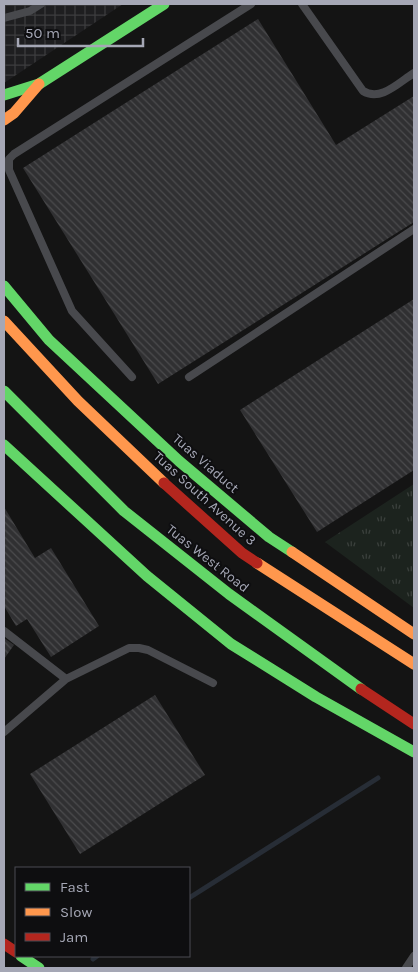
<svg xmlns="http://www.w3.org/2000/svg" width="418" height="972" font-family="Karla,sans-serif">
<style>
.industrial{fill:url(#industrial-grid)}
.grass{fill:url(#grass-tufts)}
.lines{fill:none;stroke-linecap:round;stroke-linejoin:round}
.stream{stroke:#272d36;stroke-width:5}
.building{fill:url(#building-back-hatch)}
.lane{stroke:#48494d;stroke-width:8}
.fast{stroke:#63d668;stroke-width:11}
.slow{stroke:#ff974d;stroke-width:11}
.jam{stroke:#b3261e;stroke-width:11}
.labels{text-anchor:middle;stroke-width:4;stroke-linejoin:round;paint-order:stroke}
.street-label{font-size:14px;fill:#a5a7b5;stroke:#0e0e10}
</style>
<defs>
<pattern id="industrial-grid" width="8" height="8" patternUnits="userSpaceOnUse" patternTransform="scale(1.25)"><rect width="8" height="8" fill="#1e1e20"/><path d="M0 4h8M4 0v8" fill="none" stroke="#3c3c3e"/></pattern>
<pattern id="grass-tufts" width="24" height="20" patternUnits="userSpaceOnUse" patternTransform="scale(1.25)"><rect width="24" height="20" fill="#1c231e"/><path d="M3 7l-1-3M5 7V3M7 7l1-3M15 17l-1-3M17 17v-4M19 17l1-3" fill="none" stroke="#3a403c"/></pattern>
<pattern id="building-back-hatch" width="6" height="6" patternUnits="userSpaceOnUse" patternTransform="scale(1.25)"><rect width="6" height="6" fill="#303032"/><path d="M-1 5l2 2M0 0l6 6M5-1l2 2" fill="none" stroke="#4b4b4d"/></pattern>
</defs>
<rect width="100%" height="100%" fill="#141414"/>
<path class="industrial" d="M 4,4 L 123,4 L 4,83 Z"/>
<path class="grass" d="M 414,484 L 414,608 L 325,542 Z"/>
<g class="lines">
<path class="stream" d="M 189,898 L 378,778
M 93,959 L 97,956"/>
</g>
<path class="building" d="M 258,19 L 336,145 L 414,96 L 414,222 L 158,384 L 23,168 Z
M 414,299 L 414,354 L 413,355 L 414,357 L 414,470 L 317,532 L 240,410 Z
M 4,507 L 35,558 L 51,548 L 99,626 L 51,657 L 27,619 L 16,626 L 4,606 Z
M 4,638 L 14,645 L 4,659 Z
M 155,695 L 205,775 L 80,854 L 30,774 Z"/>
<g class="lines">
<path class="lane" d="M 302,4 L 363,91 C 381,102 399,82 414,73
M 4,18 L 30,11 L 41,4
M 132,377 L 72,311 L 9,170 L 9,159 L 14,154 L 251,4
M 189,377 L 414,229
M 4,631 L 66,679
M 4,732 L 66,679 L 129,648 L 139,648 L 148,650 L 213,683
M 406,968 L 414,956"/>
<path class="fast" d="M 4,95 L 39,84 L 164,4
M 4,286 L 49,340 L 179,461 L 269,537 L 292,552
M 4,391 L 124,511 L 229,594 L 361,689
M 4,445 L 147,576 L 231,644 L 316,697 L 414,752
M 21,956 L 39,968"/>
<path class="slow" d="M 4,120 L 14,113 L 39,84
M 4,321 L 78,401 L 164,483
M 292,552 L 414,634
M 257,563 L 414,664"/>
<path class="jam" d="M 164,483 L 242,553 L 257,563
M 361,689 L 414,724
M 4,944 L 16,952"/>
</g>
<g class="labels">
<g class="street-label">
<text transform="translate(206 463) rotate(41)" y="5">Tuas Viaduct</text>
<text transform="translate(205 498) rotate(42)" y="5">Tuas South Avenue 3</text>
<text transform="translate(208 558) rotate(38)" y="5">Tuas West Road</text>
</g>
</g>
<rect width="418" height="972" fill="none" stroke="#a5a7b5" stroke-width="10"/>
<rect x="15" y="867" width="175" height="90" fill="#0e0e10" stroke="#4a4b52"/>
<rect x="25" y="883" width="25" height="8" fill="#63d668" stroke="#4a4b52"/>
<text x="60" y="892" font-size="15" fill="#a5a7b5">Fast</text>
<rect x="25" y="908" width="25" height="8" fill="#ff974d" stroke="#4a4b52"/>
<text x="60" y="917" font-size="15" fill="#a5a7b5">Slow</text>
<rect x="25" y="933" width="25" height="8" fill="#b3261e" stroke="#4a4b52"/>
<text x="60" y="942" font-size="15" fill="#a5a7b5">Jam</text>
<path d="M18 38v8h125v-8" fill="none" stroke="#a5a7b5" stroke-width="2.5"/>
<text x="25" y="38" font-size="15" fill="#a5a7b5" stroke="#0e0e10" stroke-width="4" paint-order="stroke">50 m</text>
</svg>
